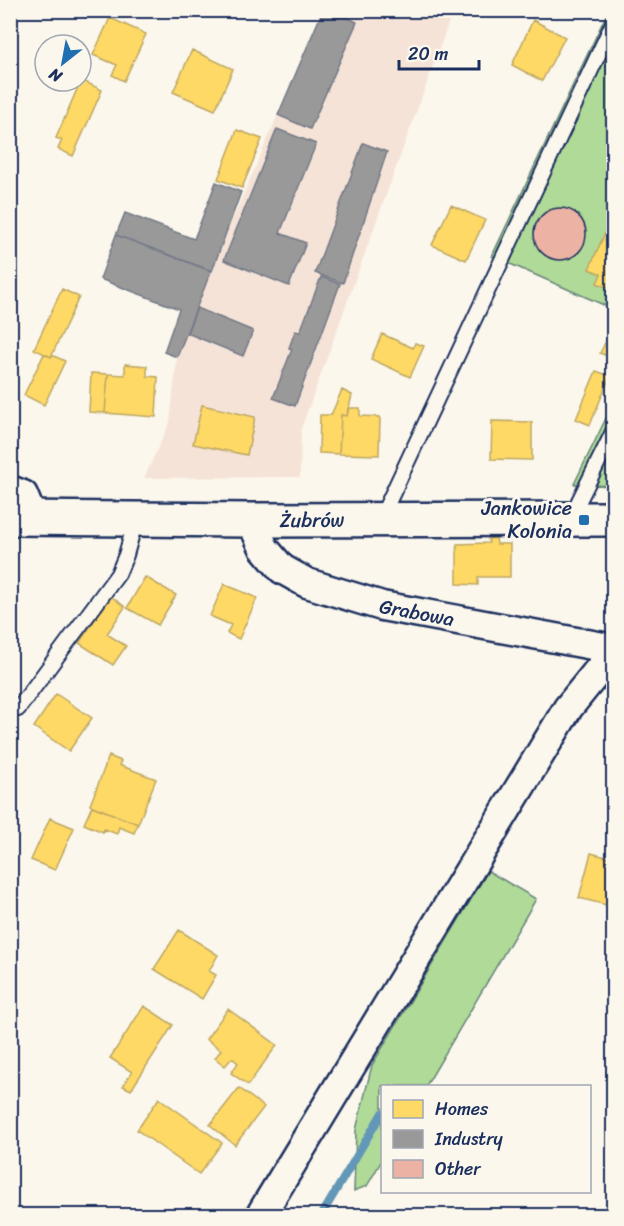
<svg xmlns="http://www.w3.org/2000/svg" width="624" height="1226" font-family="Sriracha,sans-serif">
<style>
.built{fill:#f6e3d7}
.green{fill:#b0da97;stroke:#66847a;stroke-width:1.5}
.homes{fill:#ffd966;stroke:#bba664;stroke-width:1.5}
.industry{fill:#999;stroke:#737987;stroke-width:1.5}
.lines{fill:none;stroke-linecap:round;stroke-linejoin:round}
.stream{stroke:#6397b8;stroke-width:8}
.building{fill:#ecb3a5;stroke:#1b2f5e;stroke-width:1.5}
.service-casing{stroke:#1b2f5e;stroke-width:18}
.minor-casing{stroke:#1b2f5e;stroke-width:33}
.secondary-casing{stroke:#1b2f5e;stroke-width:38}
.service{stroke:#fbf7ec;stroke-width:14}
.minor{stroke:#fbf7ec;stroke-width:28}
.secondary{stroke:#fbf7ec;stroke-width:33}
.poi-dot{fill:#1f6fb2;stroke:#fbf7ec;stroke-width:2}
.labels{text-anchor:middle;stroke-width:6;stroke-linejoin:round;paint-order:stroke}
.poi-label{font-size:20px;fill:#1b2f5e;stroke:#fbf7ec;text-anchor:end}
.street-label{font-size:20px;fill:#1b2f5e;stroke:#fbf7ec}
</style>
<rect width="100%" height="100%" fill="#fbf7ec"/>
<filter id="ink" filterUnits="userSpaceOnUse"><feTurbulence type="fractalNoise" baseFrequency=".0167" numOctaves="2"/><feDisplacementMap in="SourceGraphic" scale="12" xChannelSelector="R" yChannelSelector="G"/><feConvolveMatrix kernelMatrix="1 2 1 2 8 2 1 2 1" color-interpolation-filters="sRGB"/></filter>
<g filter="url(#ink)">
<path class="built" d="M 323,11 L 453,11 L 301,429 L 300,477 L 144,478 L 170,422 L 177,357 L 221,246 Z"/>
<path class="green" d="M 608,11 L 613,11 L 613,309 L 492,256 Z
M 613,404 L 613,486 L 574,484 Z
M 488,871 L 536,899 L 426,1086 L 382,1086 L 382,1160 L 367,1186 L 354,1191 L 356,1130 L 372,1065 Z"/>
<path class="homes" d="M 110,18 L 146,34 L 124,81 L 112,75 L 117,65 L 93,55 Z
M 533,20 L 565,37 L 542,81 L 512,65 Z
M 192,50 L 233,69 L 215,110 L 173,92 Z
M 81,80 L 102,90 L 73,156 L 58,149 L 62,140 L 56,138 Z
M 237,130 L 262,139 L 242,188 L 218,179 Z
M 451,205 L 485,220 L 466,260 L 432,245 Z
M 605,233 L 614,237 L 614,290 L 597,283 L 601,274 L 589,269 Z
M 62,289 L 79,297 L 51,357 L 34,349 Z
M 614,325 L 614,359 L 600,353 Z
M 382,334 L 413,348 L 415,343 L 424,346 L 410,377 L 371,359 Z
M 44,354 L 51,357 L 52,355 L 65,361 L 44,405 L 24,395 Z
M 125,364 L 147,366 L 147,376 L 158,377 L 156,417 L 105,413 L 108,374 L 125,375 Z
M 596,371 L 610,376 L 590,425 L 576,419 Z
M 91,373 L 108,374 L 105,413 L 89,412 Z
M 342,390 L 352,395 L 347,416 L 341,415 L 339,454 L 319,453 L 320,415 L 331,415 Z
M 202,405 L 255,417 L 247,455 L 193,444 Z
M 348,408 L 360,408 L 360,416 L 380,417 L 379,455 L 339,454 L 341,415 L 347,416 Z
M 492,421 L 532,422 L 532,460 L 491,459 Z
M 496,538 L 497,544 L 510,544 L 510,577 L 478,577 L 478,585 L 457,584 L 457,544 L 489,543 L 488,539 Z
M 145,577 L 176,595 L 158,625 L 127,608 Z
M 224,584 L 257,598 L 239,639 L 227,633 L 231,625 L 210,616 Z
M 111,596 L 125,607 L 107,634 L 126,646 L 113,665 L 79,643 Z
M 56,694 L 92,718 L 69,751 L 34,727 Z
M 109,756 L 121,761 L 119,765 L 156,779 L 138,824 L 90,805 Z
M 92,806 L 138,824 L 134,833 L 119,827 L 117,834 L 104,829 L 103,832 L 84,824 Z
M 50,818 L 74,828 L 55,870 L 31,860 Z
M 591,853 L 614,859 L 614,907 L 579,898 Z
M 179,930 L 218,955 L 209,971 L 216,975 L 202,999 L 154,969 Z
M 144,1006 L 173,1025 L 131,1090 L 123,1086 L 132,1072 L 110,1058 Z
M 228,1009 L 277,1045 L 248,1085 L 231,1073 L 238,1063 L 232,1058 L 225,1066 L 215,1058 L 221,1050 L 206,1039 Z
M 239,1088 L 264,1107 L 235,1145 L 210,1125 Z
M 159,1098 L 222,1143 L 199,1174 L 137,1130 Z"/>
<path class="industry" d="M 323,10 L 332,10 L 357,22 L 310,129 L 278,115 Z
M 277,129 L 316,144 L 280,233 L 306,243 L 289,286 L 224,260 Z
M 363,143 L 387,152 L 343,283 L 315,273 Z
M 216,182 L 241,192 L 212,271 L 116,235 L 125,213 L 194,239 Z
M 116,235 L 211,271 L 177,357 L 164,352 L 179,309 L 100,279 Z
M 321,277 L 340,284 L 295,406 L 273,398 L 292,349 L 289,348 L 295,331 L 300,332 Z
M 197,308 L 253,331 L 243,356 L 187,333 Z"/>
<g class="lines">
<path class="stream" d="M 321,1216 L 382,1113"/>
</g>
<path class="building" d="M534 234a26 26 0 1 1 52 0a26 26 0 1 1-52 0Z"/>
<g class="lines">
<defs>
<path id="service" d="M 381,518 L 614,21
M 570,519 L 614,430
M 18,709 L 118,574 L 126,555 L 136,519"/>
<g id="minor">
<path d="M 10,490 L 23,495 L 32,517"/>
<path id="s1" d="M 251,520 L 264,548 L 282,569 L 307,583 L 382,606 L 614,649"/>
<path d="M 260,1216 L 568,708 L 614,651"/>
</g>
<g id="secondary">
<path id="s2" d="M 10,518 L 251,520 L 614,519"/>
</g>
</defs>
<use href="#service" class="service-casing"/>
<use href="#minor" class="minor-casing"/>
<use href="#secondary" class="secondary-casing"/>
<use href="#service" class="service"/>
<use href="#minor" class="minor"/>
<use href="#secondary" class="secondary"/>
</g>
</g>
<rect class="poi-dot" x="578" y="514" width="12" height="12" rx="3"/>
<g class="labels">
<g class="poi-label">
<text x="572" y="515">Jankowice<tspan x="572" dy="23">Kolonia</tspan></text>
</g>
<g class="street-label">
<text dy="7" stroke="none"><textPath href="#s2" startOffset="302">Żubrów</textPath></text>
<text dy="7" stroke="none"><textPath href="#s1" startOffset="201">Grabowa</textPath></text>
</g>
</g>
<rect width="624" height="1226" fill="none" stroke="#fbf7ec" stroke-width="36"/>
<rect x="18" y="18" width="588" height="1190" fill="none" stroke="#1b2f5e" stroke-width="2" filter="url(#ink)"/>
<rect x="381" y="1085" width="210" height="108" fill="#fbf7ec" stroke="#a1a7b3" stroke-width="1.5"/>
<rect x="393" y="1100" width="30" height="18" fill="#ffd966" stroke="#a1a7b3" stroke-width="1.5"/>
<text x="435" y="1115" font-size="18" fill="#1b2f5e">Homes</text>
<rect x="393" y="1130" width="30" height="18" fill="#999999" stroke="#a1a7b3" stroke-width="1.5"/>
<text x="435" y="1145" font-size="18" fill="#1b2f5e">Industry</text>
<rect x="393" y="1160" width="30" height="18" fill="#ecb3a5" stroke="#a1a7b3" stroke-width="1.5"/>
<text x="435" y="1175" font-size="18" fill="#1b2f5e">Other</text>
<g transform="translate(63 63) rotate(211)"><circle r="28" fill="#fbf7ec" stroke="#a1a7b3" stroke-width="1.5"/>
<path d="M0-4.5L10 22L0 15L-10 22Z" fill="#1f6fb2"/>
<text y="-9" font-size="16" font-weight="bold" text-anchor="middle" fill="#1b2f5e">N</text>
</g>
<path d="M399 60v9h80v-9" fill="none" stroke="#1b2f5e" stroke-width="3"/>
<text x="408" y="60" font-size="18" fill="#1b2f5e" stroke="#fbf7ec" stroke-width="4.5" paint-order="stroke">20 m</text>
</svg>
